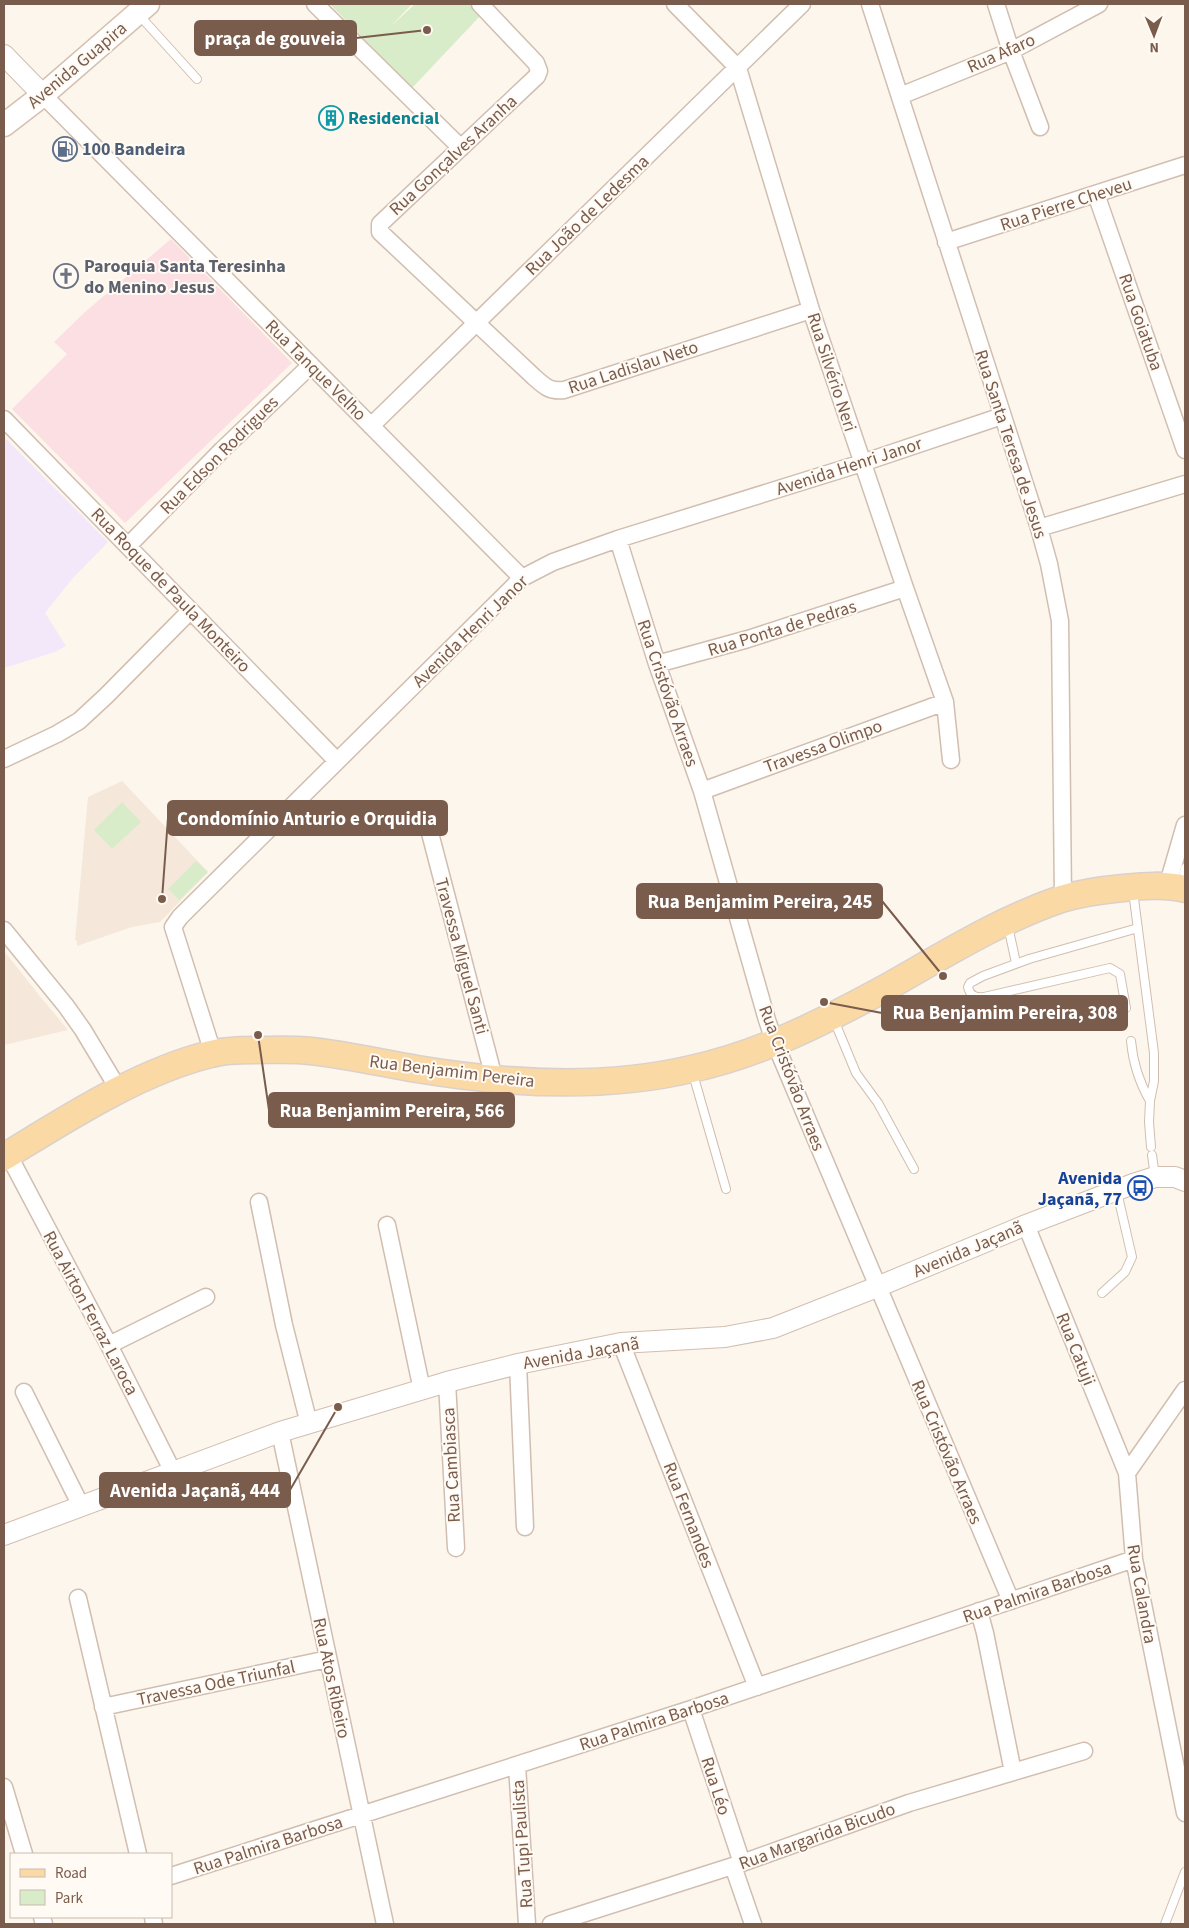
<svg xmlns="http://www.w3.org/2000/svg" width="1189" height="1928" font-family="'Source Sans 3',sans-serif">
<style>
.residential{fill:#f5e8da}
.education{fill:#f3e8fa}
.medical{fill:#fbdfe3}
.green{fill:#d8ecc9}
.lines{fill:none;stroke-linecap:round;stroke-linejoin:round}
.service-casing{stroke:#d1beb0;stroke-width:10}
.minor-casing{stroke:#d1beb0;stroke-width:19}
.tertiary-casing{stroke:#d1beb0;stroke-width:22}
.secondary-casing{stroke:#d6c0b0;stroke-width:25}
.primary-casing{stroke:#dad1cd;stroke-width:29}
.service{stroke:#fff;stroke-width:8}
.minor{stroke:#fff;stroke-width:16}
.tertiary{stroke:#fff;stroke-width:20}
.secondary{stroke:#fff;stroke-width:22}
.primary{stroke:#fbd9a5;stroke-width:26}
.labels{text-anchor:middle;stroke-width:4;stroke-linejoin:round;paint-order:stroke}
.street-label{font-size:18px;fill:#7a5c4d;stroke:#fffaf3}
.culture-label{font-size:18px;font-weight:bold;fill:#0d838f;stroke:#fffaf3;text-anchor:start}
.service-label{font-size:18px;font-weight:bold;fill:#4e5e75;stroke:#fffaf3;text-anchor:start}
.worship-label{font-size:18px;font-weight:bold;fill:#5b616d;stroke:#fffaf3;text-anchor:start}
.transit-label{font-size:18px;font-weight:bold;fill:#164399;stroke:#fffaf3;text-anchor:end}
.leader{fill:none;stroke:#7a5c4d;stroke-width:2}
.callout-dot{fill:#7a5c4d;stroke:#fffaf3;stroke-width:2}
.callout{fill:#7a5c4d;stroke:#7a5c4d;stroke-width:2}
.callout-label{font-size:19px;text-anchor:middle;font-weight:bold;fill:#fff}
</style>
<rect width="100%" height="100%" fill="#fdf6ec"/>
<path class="residential" d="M 122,781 L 208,872 L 160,922 L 132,927 L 77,946 L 77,941 L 75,940 L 88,797 Z
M 4,951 L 43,1000 L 68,1030 L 4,1045 Z"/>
<path class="education" d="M 4,437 L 108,542 L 72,579 L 45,613 L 66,646 L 55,652 L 4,668 Z"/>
<path class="medical" d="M 171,239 L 292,363 L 125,523 L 12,409 L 67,354 L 54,342 L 85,312 Z"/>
<path class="green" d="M 330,4 L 412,4 L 390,27 L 415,4 L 471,4 L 482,14 L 412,88 Z
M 122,802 L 141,822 L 112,849 L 94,830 Z
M 196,861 L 208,872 L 179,900 L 168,889 Z"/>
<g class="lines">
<defs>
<path id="service" d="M 139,15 L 197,79
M 1181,883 L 1185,868
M 1133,891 L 1154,1053 L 1154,1081 L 1150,1101 L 1149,1122 L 1151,1147
M 1008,926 L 1016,963
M 1126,1008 L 1120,974 L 1110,968 L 984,997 C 976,998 970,996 968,987 L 970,983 L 983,976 L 1029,959 L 1138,928
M 834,1020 L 856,1073 L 878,1103 L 914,1169
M 1131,1041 C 1133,1063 1139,1082 1150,1101
M 693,1074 L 726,1189
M 1152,1155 L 1155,1177
M 1102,1293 L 1125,1272 L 1132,1257 L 1117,1192
M 1165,1924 L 1185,1872"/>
<path id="minor" d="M 315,4 L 461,148
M 480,4 L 536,63 L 539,71 L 537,76 L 380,224 L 380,232 L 534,377 C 544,386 550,392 564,390 L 811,310
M 675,4 L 738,68 L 811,310 L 905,588 L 945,702 L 951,760
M 870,4 L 1039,528 L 1049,564 L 1060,621 L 1063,899
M 996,4 L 1011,51 L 1040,127
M 43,95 L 522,578
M 900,96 L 1011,51 L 1099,4
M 1096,194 L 1185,450
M 946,242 L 1185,165
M 4,419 L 337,761
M 371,426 L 802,4
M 1039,528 L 1185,484
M 618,539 L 657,664 L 702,791 L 767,1020 L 775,1043 L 1011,1601
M 128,546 L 222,450 L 311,365
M 657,664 L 748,639 L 905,588
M 4,759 L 57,734 L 79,721 L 106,696 L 190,611
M 702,791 L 945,702
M 430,833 L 494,1078
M 1167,887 L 1185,825
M 4,930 L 66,1006 L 83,1030 L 119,1090
M 213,1053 L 173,927 L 180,917 L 522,578 L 553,562 L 618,539 L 862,463 L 1002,416
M 8,1154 L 109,1345 L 173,1472
M 259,1202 L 284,1325 L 309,1424
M 387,1225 L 422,1390
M 1026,1225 L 1127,1473
M 621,1343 L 757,1687
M 109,1345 L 206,1297
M 518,1364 L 525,1527
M 447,1382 L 456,1548
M 1185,1390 L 1127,1473 L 1134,1559 L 1185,1813
M 24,1392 L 81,1506
M 280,1432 L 385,1924
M 78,1598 L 138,1854
M 979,1611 L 985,1633 L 1013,1772
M 103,1707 L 328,1659
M 691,1709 L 742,1863
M 517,1765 L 527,1924
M 4,1787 L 24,1854
M 733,1866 L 753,1924
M 171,1876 L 691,1709 L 1134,1559
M 42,1917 L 44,1924
M 153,1917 L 154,1924
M 551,1924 L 742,1863 L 909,1803 L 1084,1751"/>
<path id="tertiary" d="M 4,55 L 43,95
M 4,1535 L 280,1432 L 447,1382 L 518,1364 L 621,1343 L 725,1337 L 773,1328 L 877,1287 L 1026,1225 L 1133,1184 L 1155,1177 L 1175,1177 L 1185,1181"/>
<path id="secondary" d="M 4,125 L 43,95 L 148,4"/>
<path id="primary" d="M 4,1157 C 66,1119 140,1071 211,1054 C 225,1050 241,1050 255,1050 C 274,1050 293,1049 311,1051 C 347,1055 382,1063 417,1069 C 507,1084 602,1090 691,1069 C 760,1054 821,1023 882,990 C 941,957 997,921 1061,899 C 1081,893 1102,890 1123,888 C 1143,886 1165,884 1185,889"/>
</defs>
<use href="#service" class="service-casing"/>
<use href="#minor" class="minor-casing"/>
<use href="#tertiary" class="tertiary-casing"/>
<use href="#secondary" class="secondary-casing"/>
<use href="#primary" class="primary-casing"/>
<use href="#service" class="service"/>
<use href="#minor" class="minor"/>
<use href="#tertiary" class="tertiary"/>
<use href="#secondary" class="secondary"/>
<use href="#primary" class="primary"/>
</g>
<defs>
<symbol id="building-ring" viewBox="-11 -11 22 22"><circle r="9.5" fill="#fffaf3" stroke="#0f9aa8" stroke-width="1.5"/><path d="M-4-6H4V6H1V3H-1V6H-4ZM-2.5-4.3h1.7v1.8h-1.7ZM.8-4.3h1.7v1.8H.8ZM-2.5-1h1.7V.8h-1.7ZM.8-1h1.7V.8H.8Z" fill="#0f9aa8"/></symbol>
<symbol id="fuel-ring" viewBox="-11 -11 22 22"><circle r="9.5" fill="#fffaf3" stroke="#5c6f8a" stroke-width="1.5"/><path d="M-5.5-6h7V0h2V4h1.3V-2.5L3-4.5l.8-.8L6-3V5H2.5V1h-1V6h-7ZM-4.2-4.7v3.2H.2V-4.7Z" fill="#5c6f8a"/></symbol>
<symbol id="church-ring" viewBox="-11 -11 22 22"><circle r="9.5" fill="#fffaf3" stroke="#6b7280" stroke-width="1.5"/><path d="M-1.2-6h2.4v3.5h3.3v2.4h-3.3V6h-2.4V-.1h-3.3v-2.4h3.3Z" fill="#6b7280"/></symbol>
<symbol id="bus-ring" viewBox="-11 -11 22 22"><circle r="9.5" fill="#fffaf3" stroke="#1a4fb4" stroke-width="1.5"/><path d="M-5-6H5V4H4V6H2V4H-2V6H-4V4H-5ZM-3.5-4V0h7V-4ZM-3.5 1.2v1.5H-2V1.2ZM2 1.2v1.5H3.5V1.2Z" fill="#1a4fb4"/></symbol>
</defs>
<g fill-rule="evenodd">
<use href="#building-ring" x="317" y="104" width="28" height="28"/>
<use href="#fuel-ring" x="51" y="135" width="28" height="28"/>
<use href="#church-ring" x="52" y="262" width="28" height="28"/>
<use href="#bus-ring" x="1126" y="1174" width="28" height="28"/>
</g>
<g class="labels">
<g class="street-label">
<text transform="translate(1001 53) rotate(-24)" y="6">Rua Afaro</text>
<text transform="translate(77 65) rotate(-40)" y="6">Avenida Guapira</text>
<text transform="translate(453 155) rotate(-43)" y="6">Rua Gonçalves Aranha</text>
<text transform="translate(1066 204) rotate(-18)" y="6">Rua Pierre Cheveu</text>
<text transform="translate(587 215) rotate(-44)" y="6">Rua João de Ledesma</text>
<text transform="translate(1141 322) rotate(71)" y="6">Rua Goiatuba</text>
<text transform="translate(633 367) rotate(-18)" y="6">Rua Ladislau Neto</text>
<text transform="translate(316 370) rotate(45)" y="6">Rua Tanque Velho</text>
<text transform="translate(832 372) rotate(72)" y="6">Rua Silvério Neri</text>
<text transform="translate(1011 444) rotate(72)" y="6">Rua Santa Teresa de Jesus</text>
<text transform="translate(219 455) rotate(-45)" y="6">Rua Edson Rodrigues</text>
<text transform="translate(849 466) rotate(-18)" y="6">Avenida Henri Janor</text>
<text transform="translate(171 590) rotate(46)" y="6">Rua Roque de Paula Monteiro</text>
<text transform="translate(782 628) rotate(-17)" y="6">Rua Ponta de Pedras</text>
<text transform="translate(470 631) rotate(-44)" y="6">Avenida Henri Janor</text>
<text transform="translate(668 693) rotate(71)" y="6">Rua Cristóvão Arraes</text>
<text transform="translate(823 746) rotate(-20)" y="6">Travessa Olimpo</text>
<text transform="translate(462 956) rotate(75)" y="6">Travessa Miguel Santi</text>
<text transform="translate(452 1071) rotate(7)" y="6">Rua Benjamim Pereira</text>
<text transform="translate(792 1078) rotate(69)" y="6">Rua Cristóvão Arraes</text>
<text transform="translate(968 1249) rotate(-23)" y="6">Avenida Jaçanã</text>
<text transform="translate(91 1313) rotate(62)" y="6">Rua Airton Ferraz Laroca</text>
<text transform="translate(1076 1349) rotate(68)" y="6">Rua Catuji</text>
<text transform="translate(581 1353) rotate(-10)" y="6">Avenida Jaçanã</text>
<text transform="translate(947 1452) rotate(67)" y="6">Rua Cristóvão Arraes</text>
<text transform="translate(451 1465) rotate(-93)" y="6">Rua Cambiasca</text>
<text transform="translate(689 1515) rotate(69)" y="6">Rua Fernandes</text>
<text transform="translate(1037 1592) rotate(-19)" y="6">Rua Palmira Barbosa</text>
<text transform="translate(1142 1594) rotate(80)" y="6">Rua Calandra</text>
<text transform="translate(332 1678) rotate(78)" y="6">Rua Atos Ribeiro</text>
<text transform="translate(216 1683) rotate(-12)" y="6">Travessa Ode Triunfal</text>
<text transform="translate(654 1721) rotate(-18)" y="6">Rua Palmira Barbosa</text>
<text transform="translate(716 1786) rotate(72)" y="6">Rua Léo</text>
<text transform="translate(817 1836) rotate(-20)" y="6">Rua Margarida Bicudo</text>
<text transform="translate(522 1844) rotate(-94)" y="6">Rua Tupi Paulista</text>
<text transform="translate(268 1845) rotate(-18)" y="6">Rua Palmira Barbosa</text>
</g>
<g class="culture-label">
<text x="348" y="124">Residencial</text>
</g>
<g class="service-label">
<text x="82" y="155">100 Bandeira</text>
</g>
<g class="worship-label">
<text x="84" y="272">Paroquia Santa Teresinha<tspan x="84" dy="21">do Menino Jesus</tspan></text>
</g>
<g class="transit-label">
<text x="1122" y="1184">Avenida<tspan x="1122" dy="21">Jaçanã, 77</tspan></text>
</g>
</g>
<path class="leader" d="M427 30L356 38M162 899L168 818M943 976L882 901M824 1002L882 1013M258 1035L269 1110M338 1407L290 1490"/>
<g class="callout-dot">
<circle cx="427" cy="30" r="5"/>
<circle cx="162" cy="899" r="5"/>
<circle cx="943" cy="976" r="5"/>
<circle cx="824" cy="1002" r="5"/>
<circle cx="258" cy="1035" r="5"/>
<circle cx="338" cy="1407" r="5"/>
</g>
<g class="callout">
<rect x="195" y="21" width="161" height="34" rx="5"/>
<rect x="168" y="801" width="279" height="34" rx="5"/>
<rect x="637" y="884" width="245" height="34" rx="5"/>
<rect x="882" y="996" width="245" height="34" rx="5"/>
<rect x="269" y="1093" width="245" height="34" rx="5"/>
<rect x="100" y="1473" width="190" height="34" rx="5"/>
</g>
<g class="callout-label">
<text x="275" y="45">praça de gouveia</text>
<text x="307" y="825">Condomínio Anturio e Orquidia</text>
<text x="760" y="908">Rua Benjamim Pereira, 245</text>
<text x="1005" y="1019">Rua Benjamim Pereira, 308</text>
<text x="392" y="1117">Rua Benjamim Pereira, 566</text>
<text x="195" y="1497">Avenida Jaçanã, 444</text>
</g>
<rect width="1189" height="1928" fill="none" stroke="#7a5c4d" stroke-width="10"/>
<rect x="10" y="1853" width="162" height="65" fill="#fffaf3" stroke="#cabbb1"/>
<rect x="20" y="1869" width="25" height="8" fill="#fbd9a5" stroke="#cabbb1"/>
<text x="55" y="1878" font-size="15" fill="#7a5c4d">Road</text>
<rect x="20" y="1890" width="25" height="15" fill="#d8ecc9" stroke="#cabbb1"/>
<text x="55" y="1903" font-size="15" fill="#7a5c4d">Park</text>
<g transform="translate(1154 35) rotate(179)" stroke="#fffaf3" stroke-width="4" paint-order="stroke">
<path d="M0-4L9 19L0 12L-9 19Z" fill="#7a5c4d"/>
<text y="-8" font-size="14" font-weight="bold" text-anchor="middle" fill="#7a5c4d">N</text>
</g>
</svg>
